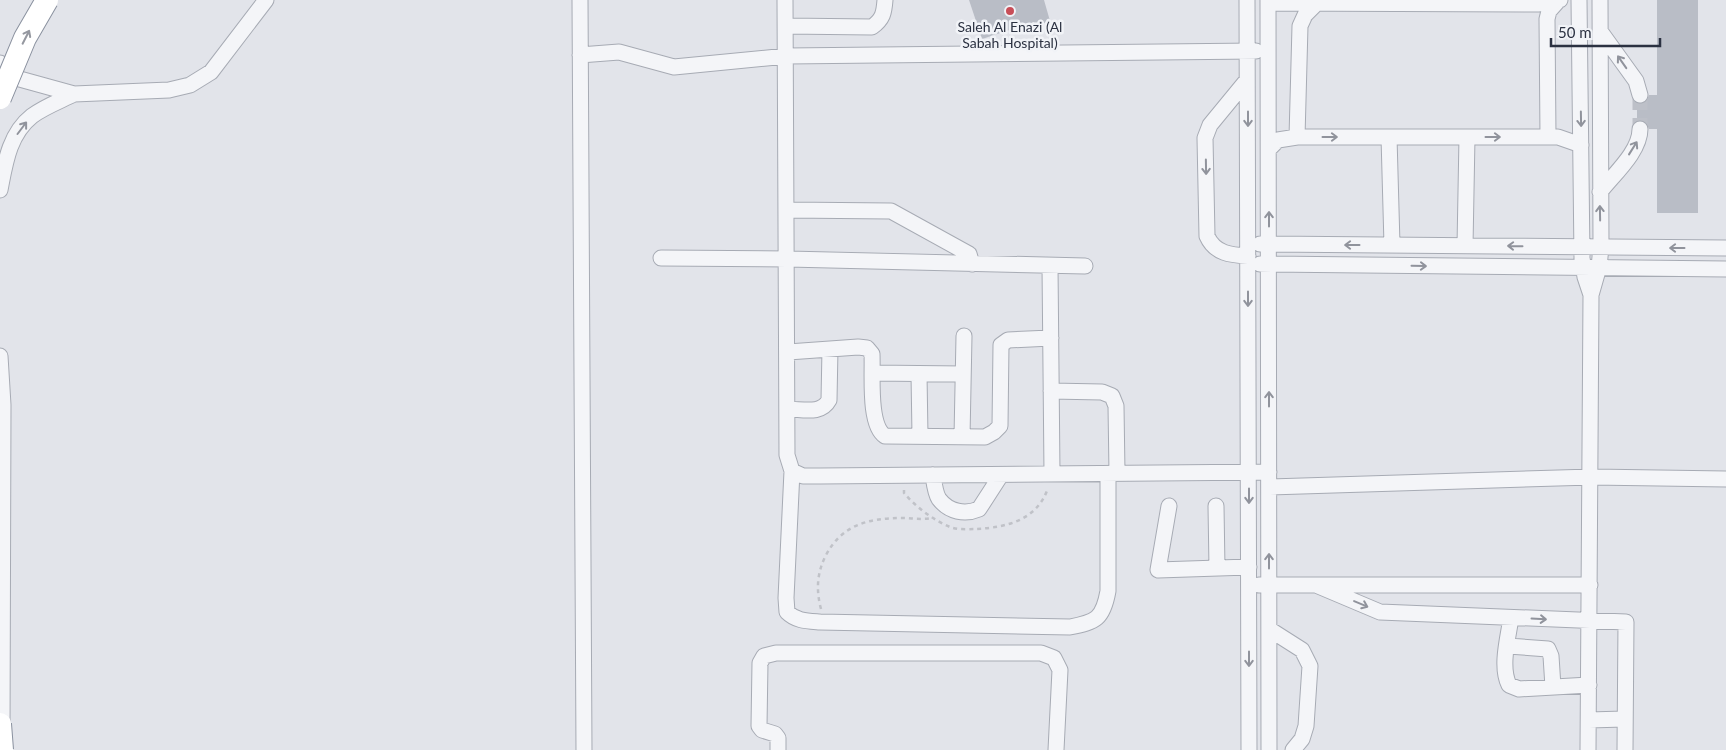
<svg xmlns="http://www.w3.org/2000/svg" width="1726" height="750" font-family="Lato,sans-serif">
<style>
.building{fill:#b9bdc6}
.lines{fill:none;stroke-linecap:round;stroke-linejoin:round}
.minor-tunnel{stroke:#bdc0c8;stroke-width:15;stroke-dasharray:15 8;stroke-linecap:butt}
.minor-casing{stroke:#a7abb4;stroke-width:17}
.path{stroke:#c0c2c8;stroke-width:2.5;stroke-dasharray:4 4;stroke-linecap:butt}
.minor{stroke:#f4f5f8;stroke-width:15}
.highway-bridge-casing{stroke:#8a919f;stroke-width:24;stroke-linecap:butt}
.highway-bridge{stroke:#fff;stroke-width:22}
.oneway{stroke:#9598a0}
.oneway2{stroke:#90939c}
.poi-dot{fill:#c84e58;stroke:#f1f3f7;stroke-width:2}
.labels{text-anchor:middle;stroke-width:5;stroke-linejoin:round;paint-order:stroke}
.poi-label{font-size:14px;fill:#2b3141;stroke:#f1f3f7}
</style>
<rect width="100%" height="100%" fill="#e2e4ea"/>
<path class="building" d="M 969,0 L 1044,0 L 1050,21 L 1035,26 L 1034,22 L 982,39 Z
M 1657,0 L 1698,0 L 1698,213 L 1657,213 L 1657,129 L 1649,129 L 1645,121 L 1637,120 L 1637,104 L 1646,102 L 1649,95 L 1657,95 Z"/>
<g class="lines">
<path class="minor-tunnel" d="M 1640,95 L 1640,129"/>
<defs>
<path id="minor" d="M 580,0 L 584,750
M 785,0 L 787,455 L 792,471 L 803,476 L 820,476 L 1269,472
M 1247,0 L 1249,750
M 1268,0 L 1269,750
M 1579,0 L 1582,258 L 1585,277 L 1591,295
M 1268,3 L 1539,4 L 1560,0
M 786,26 L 872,27 C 883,19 884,13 885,0
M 1600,31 L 1636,81 L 1640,95
M 580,55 L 619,52 L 674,67 L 787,56 L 1256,51
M 0,63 L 16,78 L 74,94 L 169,90 L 190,85 L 211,72 L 266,0
M 1247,80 L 1210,125 L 1205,138 L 1207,236 C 1215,254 1231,255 1248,256
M 1297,137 L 1300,26 L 1305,15 L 1316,4
M 1389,137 L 1392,245
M 1548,137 L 1547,19 L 1549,11 L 1557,2
M 1269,149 L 1278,140 L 1297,137 L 1558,137 L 1581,145
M 0,190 C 5,164 9,134 32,116 C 44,107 60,101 74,94
M 1600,192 C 1613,175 1640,152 1640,129
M 788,210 L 891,211 L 969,254 L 972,264
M 1260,244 L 1726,248
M 1465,246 L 1467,137
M 661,258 L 788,259 L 1085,266
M 1260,264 L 1726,269
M 1050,266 L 1052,474
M 788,352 L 858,347 L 867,348 L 872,354 C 873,373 868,425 885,436 L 985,437 L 994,432 L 1000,426 L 1001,345 L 1008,340 L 1051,338
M 0,356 L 3,405 L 2,734
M 873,373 L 963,374
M 919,374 L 920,436
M 1051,391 L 1102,392 L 1112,396 L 1116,406 L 1117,473
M 787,409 C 803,409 821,415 829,400 L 830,349
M 962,437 L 964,336
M 792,471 L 786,598 L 787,612 C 796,621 807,621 820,622 L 1070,627 C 1096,622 1103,619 1108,591 L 1108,474
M 933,475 C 934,482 935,493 939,499 C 949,512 965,515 979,509 L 1001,475
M 1269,487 L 1592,477 L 1726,479
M 1169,506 L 1158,570 L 1249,567
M 1216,506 L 1217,568
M 1259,585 L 1590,585
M 1316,585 L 1380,612 L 1626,622 L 1625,750
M 1511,618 C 1508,638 1500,667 1509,685 L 1519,689 L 1589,685
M 1269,629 L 1302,650 L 1310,666 L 1306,726 L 1302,739 L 1293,750
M 1508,646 L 1548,649 L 1551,656 L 1553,687
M 1589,720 L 1624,719
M 778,750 L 778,738 L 775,734 L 762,730 L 759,726 L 760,663 L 764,656 L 776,653 L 1041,653 L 1054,658 L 1060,670 L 1056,750
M 1588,750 L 1591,295 L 1599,267 L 1601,247 L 1600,0"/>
</defs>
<use href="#minor" class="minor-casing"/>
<path class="path" d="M 904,490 L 904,493 C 916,507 933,520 950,527 C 958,530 969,529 977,529 C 1008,527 1037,520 1048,488
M 821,609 C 816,590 817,574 825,557 C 841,525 868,518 902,518 C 912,518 922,520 932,518"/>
<use href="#minor" class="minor"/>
<defs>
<path id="highway-bridge" d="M 0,98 L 25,38 L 47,0
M 0,724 L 2,750"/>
</defs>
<use href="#highway-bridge" class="highway-bridge-casing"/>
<use href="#highway-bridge" class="highway-bridge"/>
</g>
<defs><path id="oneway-shaft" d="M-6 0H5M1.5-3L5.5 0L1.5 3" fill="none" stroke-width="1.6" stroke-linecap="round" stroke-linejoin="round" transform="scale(1.25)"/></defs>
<use class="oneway" href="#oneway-shaft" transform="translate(26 37) rotate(-63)"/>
<g class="oneway2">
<use href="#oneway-shaft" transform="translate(1622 62) rotate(-125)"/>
<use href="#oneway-shaft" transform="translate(1248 119) rotate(90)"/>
<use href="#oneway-shaft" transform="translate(1581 119) rotate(89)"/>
<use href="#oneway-shaft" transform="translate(22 128) rotate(-53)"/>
<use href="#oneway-shaft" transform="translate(1330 137)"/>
<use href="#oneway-shaft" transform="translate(1493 137)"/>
<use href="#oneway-shaft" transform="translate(1633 148) rotate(-58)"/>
<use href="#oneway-shaft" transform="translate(1206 167) rotate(89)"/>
<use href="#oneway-shaft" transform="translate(1600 213) rotate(-91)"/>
<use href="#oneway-shaft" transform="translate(1269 219) rotate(-90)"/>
<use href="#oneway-shaft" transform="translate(1352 245) rotate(-180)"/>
<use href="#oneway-shaft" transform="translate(1515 246) rotate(-179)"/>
<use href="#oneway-shaft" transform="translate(1677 248) rotate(-180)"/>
<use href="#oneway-shaft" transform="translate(1419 266) rotate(1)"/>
<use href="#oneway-shaft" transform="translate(1248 299) rotate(90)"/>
<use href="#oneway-shaft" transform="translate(1269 399) rotate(-90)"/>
<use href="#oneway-shaft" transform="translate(1249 496) rotate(90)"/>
<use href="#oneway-shaft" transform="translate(1269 561) rotate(-90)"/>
<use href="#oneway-shaft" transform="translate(1361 604) rotate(23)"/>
<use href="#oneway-shaft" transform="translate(1539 619) rotate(3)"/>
<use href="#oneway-shaft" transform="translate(1249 659) rotate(90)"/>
</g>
<circle class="poi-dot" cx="1010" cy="11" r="5"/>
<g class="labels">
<g class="poi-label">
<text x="1010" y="32">Saleh Al Enazi (Al<tspan x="1010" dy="16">Sabah Hospital)</tspan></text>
</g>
</g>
<path d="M1551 38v8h109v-8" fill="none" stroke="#2b3141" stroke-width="2.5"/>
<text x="1558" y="38" font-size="15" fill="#2b3141" stroke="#f1f3f7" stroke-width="4" paint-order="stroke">50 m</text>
</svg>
